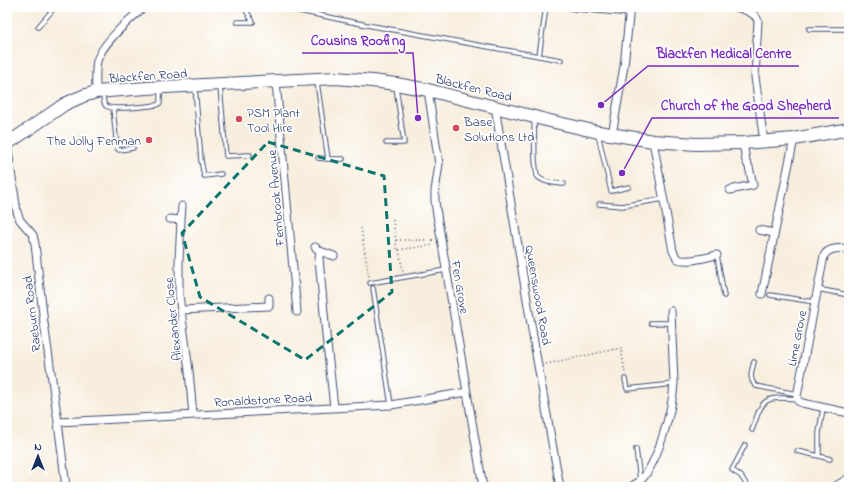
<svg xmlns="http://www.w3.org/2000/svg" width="856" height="494" font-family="'Indie Flower',sans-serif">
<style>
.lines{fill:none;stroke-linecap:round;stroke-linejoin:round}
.service-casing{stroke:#3c4c71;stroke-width:5.5}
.minor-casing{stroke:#3c4c71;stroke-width:9}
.primary-casing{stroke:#3c4c71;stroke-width:14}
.path{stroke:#3c4c71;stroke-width:1.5;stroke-dasharray:1 3;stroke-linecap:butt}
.service{stroke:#fff;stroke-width:3.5}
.minor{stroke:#fff;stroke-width:7}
.primary{stroke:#fff;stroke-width:12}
.marked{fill:none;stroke:#0f766e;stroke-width:3;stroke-dasharray:8 5;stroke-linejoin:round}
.poi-dot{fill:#d1495b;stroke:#fff;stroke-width:1.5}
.labels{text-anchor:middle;stroke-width:3.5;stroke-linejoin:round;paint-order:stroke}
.street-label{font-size:13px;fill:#1b2f5e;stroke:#fff}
.poi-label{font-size:13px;fill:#1b2f5e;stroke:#fff;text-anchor:start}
.leader{fill:none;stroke:#7b2cbf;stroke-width:1.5}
.callout-dot{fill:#7b2cbf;stroke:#fff;stroke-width:1.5}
.callout-label{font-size:14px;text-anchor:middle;font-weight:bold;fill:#7b2cbf;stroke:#fff;stroke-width:3.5;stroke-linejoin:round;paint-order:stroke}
</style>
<rect width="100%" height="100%" fill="#fff"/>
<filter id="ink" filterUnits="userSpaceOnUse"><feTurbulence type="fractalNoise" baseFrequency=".025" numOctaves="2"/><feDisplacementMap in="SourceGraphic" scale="8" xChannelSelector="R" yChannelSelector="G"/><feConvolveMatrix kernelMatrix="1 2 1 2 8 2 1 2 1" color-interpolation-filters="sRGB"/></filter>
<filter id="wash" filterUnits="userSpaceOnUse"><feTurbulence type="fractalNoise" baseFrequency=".012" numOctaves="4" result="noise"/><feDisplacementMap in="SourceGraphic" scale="16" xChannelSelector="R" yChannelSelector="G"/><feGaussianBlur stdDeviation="0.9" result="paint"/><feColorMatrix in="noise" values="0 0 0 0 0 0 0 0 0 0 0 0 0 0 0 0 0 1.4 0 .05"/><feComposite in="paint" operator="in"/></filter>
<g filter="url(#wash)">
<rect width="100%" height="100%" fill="#f8eede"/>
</g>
<g filter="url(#ink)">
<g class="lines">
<defs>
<path id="service" d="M 280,7 L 367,25 L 539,56 L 546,7
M 237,22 L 253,22 L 244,7
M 38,27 L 55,7
M 809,29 L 849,29
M 539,56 L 561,60
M 317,82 L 328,159 L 343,159
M 220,86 L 226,156 L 250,155
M 195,87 L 201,160 L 204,176 L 221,174
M 103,94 C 103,98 103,103 106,106 C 114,111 147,106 157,105 L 160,103 L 160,89
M 113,108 L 117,148 L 119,150 L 133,148
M 534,120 L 535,161 L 537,176 C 544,183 554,183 564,184
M 598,134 L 611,191 L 629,187
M 386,143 L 404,143 L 396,87
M 318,158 L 328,159
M 599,204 L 622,206 L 664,199
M 717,255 L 724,296
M 370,283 L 446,270
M 373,288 L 391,405
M 817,289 L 849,295
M 770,295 L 815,302
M 651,323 L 672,323
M 754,362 C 752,370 748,379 756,386 L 797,394
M 625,379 L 627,389 L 674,384
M 752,430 C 763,399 762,396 797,399
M 745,445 L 732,470 L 741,476 L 748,487
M 636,449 L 640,480
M 797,451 L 819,456 L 819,433 L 823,408
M 819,456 L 830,459"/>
<path id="minor" d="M 573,7 L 629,12
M 736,7 C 744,10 755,12 758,21 L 755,77 L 764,142
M 276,82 L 297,312
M 428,90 L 439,164 L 435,191 L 435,200 L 436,209 L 467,392 L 483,487
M 96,92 C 96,82 95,71 97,61 C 102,43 130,19 144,7
M 495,107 L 537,360 L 560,487
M 612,135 L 624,66 L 630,7
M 653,141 L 673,251 C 675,254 675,257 678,259 C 686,263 708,257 717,255
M 7,144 L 17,212 L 20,220 L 33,235 L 35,244 L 44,323 L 58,422 L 66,487
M 730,190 L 753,185 L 749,167 L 746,161 L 743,143
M 170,219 L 181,220 L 179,261 L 179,295 L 189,371 L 193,415
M 181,220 L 182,206
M 759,230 L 774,233
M 315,247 L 320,251 L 319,258 L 326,335 L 334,407
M 849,248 C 840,249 828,247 824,256 L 797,396 L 798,401 L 802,403 L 849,413
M 320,251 L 334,256
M 762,294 L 794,139
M 181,310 L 269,306 L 269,298
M 58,422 L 391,405 L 467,392
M 630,487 C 634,485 638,483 641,480 C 658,463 673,407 674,383 L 671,311
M 834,487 L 849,478"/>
<path id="primary" d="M 7,144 L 65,104 L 83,96 L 96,92 L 146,88 L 336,78 L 372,81 L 396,84 L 428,90 L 550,121 L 598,132 L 653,141 L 696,144 L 743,143 L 794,139 L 849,129"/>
</defs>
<use href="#service" class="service-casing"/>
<use href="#minor" class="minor-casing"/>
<use href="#primary" class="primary-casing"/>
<path class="path" d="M 393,220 L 397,250 L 434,245
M 361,228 L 369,278
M 396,240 L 433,240
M 399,250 L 403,272
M 546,364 L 621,348 L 625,373"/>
<use href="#service" class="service"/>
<use href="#minor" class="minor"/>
<use href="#primary" class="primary"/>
</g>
</g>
<path class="marked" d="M 268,142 L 384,176 L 392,292 L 305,360 L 200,297 L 182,233 Z"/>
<g class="poi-dot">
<circle cx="239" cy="119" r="4"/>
<circle cx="456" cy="128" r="4"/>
<circle cx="149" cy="140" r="4"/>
</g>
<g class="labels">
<g class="street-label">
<text transform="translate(148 75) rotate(-4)" y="5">Blackfen Road</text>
<text transform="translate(474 87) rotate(14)" y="5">Blackfen Road</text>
<text transform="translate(275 198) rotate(-95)" y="5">Fernbrook Avenue</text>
<text transform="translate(461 287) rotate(80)" y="5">Fen Grove</text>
<text transform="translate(539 295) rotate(80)" y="5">Queenswood Road</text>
<text transform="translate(31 314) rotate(-97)" y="5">Raeburn Road</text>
<text transform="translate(172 319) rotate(-96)" y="5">Alexander Close</text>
<text transform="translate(796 338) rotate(-79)" y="5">Lime Grove</text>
<text transform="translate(263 399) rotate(-3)" y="5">Ronaldstone Road</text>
</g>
<g class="poi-label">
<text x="247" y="117">PSM Plant<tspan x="247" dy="15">Tool Hire</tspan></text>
<text x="464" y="126">Base<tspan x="464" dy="15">Solutions Ltd</tspan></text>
<text x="141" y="145" text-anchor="end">The Jolly Fenman</text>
</g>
</g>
<path class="leader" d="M418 118L413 53H302M601 105L648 66H799M622 173L652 118H839"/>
<g class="callout-dot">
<circle cx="418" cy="118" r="4"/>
<circle cx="601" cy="105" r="4"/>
<circle cx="622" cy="173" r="4"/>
</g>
<g class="callout-label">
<text x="358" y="45">Cousins Roofing</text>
<text x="724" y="58">Blackfen Medical Centre</text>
<text x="746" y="110">Church of the Good Shepherd</text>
</g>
<rect width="856" height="494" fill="none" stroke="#fff" stroke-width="24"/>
<g transform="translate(38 456)" stroke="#ffffff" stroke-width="3" paint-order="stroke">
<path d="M0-3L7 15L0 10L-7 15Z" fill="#1b2f5e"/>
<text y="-6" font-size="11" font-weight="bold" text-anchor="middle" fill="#1b2f5e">N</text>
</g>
</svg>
